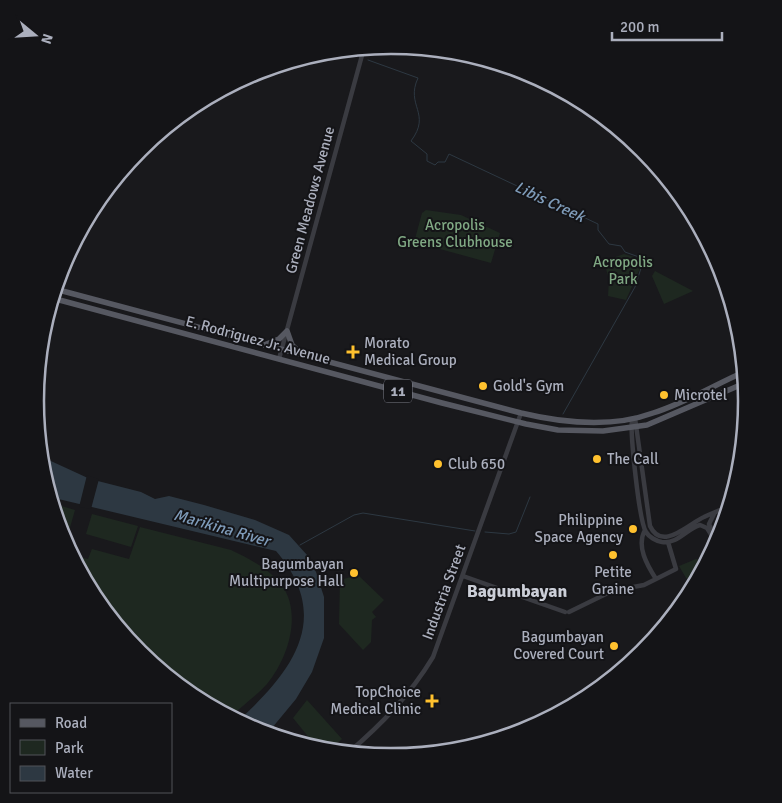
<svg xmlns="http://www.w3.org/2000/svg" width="782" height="803" font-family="Signika,sans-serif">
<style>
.green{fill:#1e2820}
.water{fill:#2d3842}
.pier{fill:#19191c}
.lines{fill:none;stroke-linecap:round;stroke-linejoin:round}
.stream{stroke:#2d3842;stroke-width:1}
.tertiary{stroke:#3a3b41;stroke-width:4.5}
.primary{stroke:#565861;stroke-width:5.5}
.poi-dot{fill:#ffc12e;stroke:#141417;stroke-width:2}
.labels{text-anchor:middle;stroke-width:4;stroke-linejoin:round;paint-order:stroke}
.shield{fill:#141417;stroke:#7e808b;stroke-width:1}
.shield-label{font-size:14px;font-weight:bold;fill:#abafbd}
.street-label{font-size:15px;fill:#abafbd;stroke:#141417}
.park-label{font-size:15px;fill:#80a984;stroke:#141417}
.poi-label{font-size:15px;fill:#abafbd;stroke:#141417;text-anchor:start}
.water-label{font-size:16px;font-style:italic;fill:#7f9cba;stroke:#141417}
.quarter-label{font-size:18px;font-weight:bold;fill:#cccfd8;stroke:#141417}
.rim{fill:none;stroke:#abafbd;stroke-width:2.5}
</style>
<rect width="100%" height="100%" fill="#19191c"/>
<path class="green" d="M 426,210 L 461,215 L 500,233 L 491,263 L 418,243 L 415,239 L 422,213 Z
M 624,254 L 638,258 L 641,266 L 626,300 L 608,296 L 609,280 L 604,261 Z
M 655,271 L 693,291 L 664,304 L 652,276 Z
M 51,503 L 75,510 L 69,531 L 59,527 Z
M 92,514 L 138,526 L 131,547 L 86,534 Z
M 140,527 L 231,550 C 248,558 269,569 281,584 C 303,613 288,659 267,684 C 256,696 242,706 230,717 L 193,697 L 139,653 L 95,599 L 71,555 L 88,559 L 92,549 L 129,559 Z
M 696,559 L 706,563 L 696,582 L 686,578 L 679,566 Z
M 358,575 L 384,600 L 372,612 L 376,617 L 372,620 L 371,642 L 363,650 L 339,624 L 340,580 Z
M 307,700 L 342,739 L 328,751 L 319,750 L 293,718 Z"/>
<path class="water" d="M 40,456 L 90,479 L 141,492 L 155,499 L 169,496 L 204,505 L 255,520 L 289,535 L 307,555 L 316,572 L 324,597 L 324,638 L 312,672 L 296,699 L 267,734 L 238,721 C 292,672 334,618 276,551 L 50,497 L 42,471 Z"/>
<path class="pier" d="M 87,475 L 99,479 L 91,509 L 79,507 Z"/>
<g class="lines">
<path class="stream" d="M 368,60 L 418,78 C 405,106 432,113 411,141 L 427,154 L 427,161 L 435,165 L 438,162 L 445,162 L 449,154 L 598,224 L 598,230 L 609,244 L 621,246 L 625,252 L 639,257 L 642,265 L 635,287 L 563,414
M 485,532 L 509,534 L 516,532 L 530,497
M 300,545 L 354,515 L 363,513 L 475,531"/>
<path class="tertiary" d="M 279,359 L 364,48
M 635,418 L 650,526 C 662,552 688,524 704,517 C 712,513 721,510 730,506
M 632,419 C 630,433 639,521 646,532 C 649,537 656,541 662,542 C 678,544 686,529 700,525 L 707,528 L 717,544
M 645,530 C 636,546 647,565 656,579
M 713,533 L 709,524 L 714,514
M 463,576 L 565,612
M 569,612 L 612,591 L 644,585 L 676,569 L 668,542
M 348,753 C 382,724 410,695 433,657 L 521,413"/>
<path class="primary" d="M 55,289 L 521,413 C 563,423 612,428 653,413 C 685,403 714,385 744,372
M 52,298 L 442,403 L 526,424 L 558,430 L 603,431 L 647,425 L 745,383
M 287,331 L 292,345 L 301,354
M 264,345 L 279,339 L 287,331"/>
</g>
<g class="poi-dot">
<path d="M350.5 344.5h5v5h5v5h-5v5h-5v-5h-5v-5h5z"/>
<circle cx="483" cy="386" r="5"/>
<circle cx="664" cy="395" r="5"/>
<circle cx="597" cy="459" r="5"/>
<circle cx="438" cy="464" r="5"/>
<circle cx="633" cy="529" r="5"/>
<circle cx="613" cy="555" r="5"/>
<circle cx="354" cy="573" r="5"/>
<circle cx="614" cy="646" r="5"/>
<path d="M429.5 693.5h5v5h5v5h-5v5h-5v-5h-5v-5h5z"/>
</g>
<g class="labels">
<rect class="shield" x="384" y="379.5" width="28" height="23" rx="4"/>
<g class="shield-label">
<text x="398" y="396">11</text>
</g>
<g class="street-label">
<text transform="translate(310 200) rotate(-75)" y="5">Green Meadows Avenue</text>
<text transform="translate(258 340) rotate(15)" y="5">E. Rodriguez Jr. Avenue</text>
<text transform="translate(444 592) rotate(-70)" y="5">Industria Street</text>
</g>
<g class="park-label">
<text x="455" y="230">Acropolis<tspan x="455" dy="17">Greens Clubhouse</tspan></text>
<text x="623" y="267">Acropolis<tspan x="623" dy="17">Park</tspan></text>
</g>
<g class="poi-label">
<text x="364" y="348">Morato<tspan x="364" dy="17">Medical Group</tspan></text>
<text x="493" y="391">Gold's Gym</text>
<text x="674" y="400">Microtel</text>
<text x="607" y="464">The Call</text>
<text x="448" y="469">Club 650</text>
<text x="623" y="525" text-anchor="end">Philippine<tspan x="623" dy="17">Space Agency</tspan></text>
<text x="344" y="569" text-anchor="end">Bagumbayan<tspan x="344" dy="17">Multipurpose Hall</tspan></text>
<text x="613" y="577" text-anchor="middle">Petite<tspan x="613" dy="17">Graine</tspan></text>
<text x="604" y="642" text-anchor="end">Bagumbayan<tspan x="604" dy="17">Covered Court</tspan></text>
<text x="421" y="697" text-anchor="end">TopChoice<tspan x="421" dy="17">Medical Clinic</tspan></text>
</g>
<g class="water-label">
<text transform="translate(550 201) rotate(25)" y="6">Libis Creek</text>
<text transform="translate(222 527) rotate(16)" y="6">Marikina River</text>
</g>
<g class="quarter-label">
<text x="517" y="597">Bagumbayan</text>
</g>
</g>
<path d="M0 0H782V803H0ZM44 401a347 347 0 1 1 694 0a347 347 0 1 1-694 0Z" fill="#141417" fill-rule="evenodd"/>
<path class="rim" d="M44 401a347 347 0 1 1 694 0a347 347 0 1 1-694 0Z"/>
<rect x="10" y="703" width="162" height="90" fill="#141417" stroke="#505259"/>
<rect x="20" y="719" width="25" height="8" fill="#565861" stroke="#505259"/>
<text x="55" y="728" font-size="15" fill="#abafbd">Road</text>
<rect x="20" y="740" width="25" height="15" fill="#1e2820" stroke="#505259"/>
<text x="55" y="753" font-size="15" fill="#abafbd">Park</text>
<rect x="20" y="766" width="25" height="15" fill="#2d3842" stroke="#505259"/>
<text x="55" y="778" font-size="15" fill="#abafbd">Water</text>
<g transform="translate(35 35) rotate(108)" stroke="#141417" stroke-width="4" paint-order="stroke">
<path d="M0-4L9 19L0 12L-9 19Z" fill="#abafbd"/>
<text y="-8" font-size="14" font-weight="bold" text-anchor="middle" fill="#abafbd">N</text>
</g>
<path d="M612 32v8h110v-8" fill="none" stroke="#abafbd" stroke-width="2.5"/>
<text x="620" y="32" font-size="15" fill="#abafbd" stroke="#141417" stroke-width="4" paint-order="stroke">200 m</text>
</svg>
